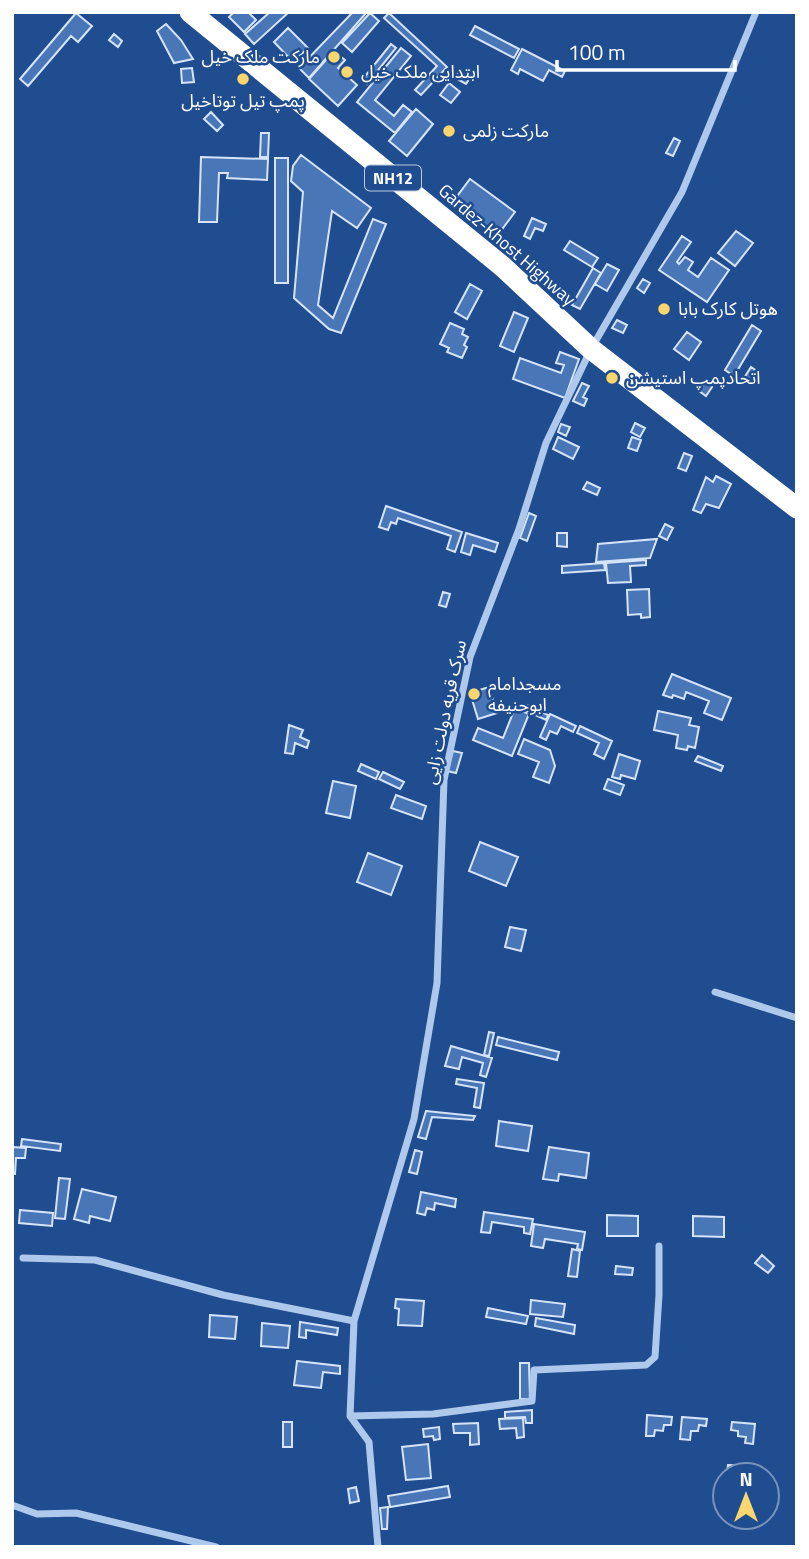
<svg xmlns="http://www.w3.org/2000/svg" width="809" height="1559" font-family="'Titillium Web','Noto Sans Arabic',sans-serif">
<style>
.building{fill:#4876b7;stroke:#d5e4f9;stroke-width:2}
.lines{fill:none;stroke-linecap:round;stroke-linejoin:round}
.street{stroke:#afc9ed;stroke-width:7}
.highway{stroke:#fff;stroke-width:21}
.poi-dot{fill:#fad66f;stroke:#204d8f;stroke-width:2.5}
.labels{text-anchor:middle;stroke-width:5;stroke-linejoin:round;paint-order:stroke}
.shield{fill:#204d8f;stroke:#bccadd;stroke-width:2}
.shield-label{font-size:16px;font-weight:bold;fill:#fff}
.poi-label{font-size:18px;fill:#fff;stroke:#204d8f;text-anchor:start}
.street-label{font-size:18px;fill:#fff;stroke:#204d8f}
</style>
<rect width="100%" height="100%" fill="#204d8f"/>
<path class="building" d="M 234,12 L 248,12 L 256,20 L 244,32 L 229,17 Z
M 270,12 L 289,12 L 254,44 L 245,34 Z
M 353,12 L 367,12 L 309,78 L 299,68 Z
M 76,13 L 92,26 L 78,42 L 71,36 L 28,86 L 20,79 Z
M 370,13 L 379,21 L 352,52 L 342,43 Z
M 389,13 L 447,67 L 421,95 L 415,90 L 437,66 L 384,18 Z
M 166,24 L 181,40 L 193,59 L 174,63 L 157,31 Z
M 475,26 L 519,49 L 514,58 L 470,35 Z
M 288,28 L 308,48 L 293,62 L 274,42 Z
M 114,34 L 122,41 L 118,47 L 109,40 Z
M 391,44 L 396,48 L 367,84 L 362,80 Z
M 401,48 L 411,56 L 375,100 L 394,116 L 403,105 L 412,112 L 395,133 L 357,102 Z
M 522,49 L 565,71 L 562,77 L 549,70 L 543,81 L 520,69 L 518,74 L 511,70 Z
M 334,51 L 345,60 L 338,68 L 357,85 L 338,106 L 309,79 Z
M 192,68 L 194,82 L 182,83 L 181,69 Z
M 459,72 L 470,78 L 466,84 L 455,78 Z
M 449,83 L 460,92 L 451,103 L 440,95 Z
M 416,109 L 433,124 L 407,156 L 389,141 Z
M 211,112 L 223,125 L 217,131 L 204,119 Z
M 261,133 L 269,133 L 268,157 L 260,157 Z
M 674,138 L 680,141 L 673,156 L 666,153 Z
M 301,155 L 371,208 L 357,228 L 332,211 L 318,305 L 333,318 L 373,219 L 386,224 L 341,333 L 329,329 L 294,298 L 303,192 L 291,181 L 293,166 Z
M 201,157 L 268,159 L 267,180 L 227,178 L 228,173 L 219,173 L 217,222 L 199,222 Z
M 275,158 L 288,158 L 288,283 L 275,283 Z
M 470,179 L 515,212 L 497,236 L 452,203 Z
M 532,218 L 546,224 L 543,231 L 535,228 L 530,239 L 524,236 Z
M 736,231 L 753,243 L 735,266 L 718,253 Z
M 682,236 L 691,242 L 677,262 L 679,264 L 685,257 L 693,262 L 688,270 L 698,277 L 711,258 L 729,270 L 707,302 L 659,270 Z
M 570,241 L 598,258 L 592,267 L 564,250 Z
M 607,264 L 619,270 L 607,291 L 595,284 Z
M 593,268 L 601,273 L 580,309 L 572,305 Z
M 643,279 L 650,283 L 644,293 L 637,288 Z
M 470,284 L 482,291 L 467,319 L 455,312 Z
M 514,312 L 528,318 L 514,352 L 500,346 Z
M 617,320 L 627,325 L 623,333 L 612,328 Z
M 450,323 L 464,329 L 462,334 L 468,337 L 464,345 L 467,347 L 462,358 L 447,352 L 449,348 L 440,344 Z
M 752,325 L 761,331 L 734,376 L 725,370 Z
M 687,332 L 701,342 L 689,360 L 674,349 Z
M 560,352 L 579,359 L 565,398 L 513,379 L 520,358 L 561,373 L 564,365 L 556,363 Z
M 751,367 L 757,371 L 750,381 L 744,378 Z
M 705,382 L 712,387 L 706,396 L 699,391 Z
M 582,383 L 589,386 L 583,397 L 587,399 L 584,406 L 573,401 Z
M 635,423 L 645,428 L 640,437 L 631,432 Z
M 561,424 L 570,427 L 566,436 L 558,432 Z
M 558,437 L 579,447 L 573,459 L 553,449 Z
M 632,437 L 641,440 L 637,451 L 628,448 Z
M 684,453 L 692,456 L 686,471 L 678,468 Z
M 716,476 L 731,484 L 719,508 L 706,504 L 701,513 L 693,510 L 706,477 L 713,482 Z
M 587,482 L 600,488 L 597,495 L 583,489 Z
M 386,506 L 462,532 L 455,552 L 447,549 L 451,536 L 398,518 L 396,524 L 391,522 L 388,530 L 379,527 Z
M 529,513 L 536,516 L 527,541 L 520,538 Z
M 665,524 L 673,528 L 667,540 L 659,536 Z
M 466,533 L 498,543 L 495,552 L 473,545 L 470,555 L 461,552 Z
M 557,533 L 567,533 L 567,547 L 557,546 Z
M 657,539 L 650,558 L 596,562 L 598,544 Z
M 646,560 L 646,565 L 630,566 L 631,582 L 608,583 L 606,563 Z
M 604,563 L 605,570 L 562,573 L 562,566 Z
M 649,589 L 650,617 L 641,618 L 641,614 L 628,615 L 627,590 Z
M 443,592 L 450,594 L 446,607 L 439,605 Z
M 672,674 L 731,698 L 722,720 L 704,713 L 709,701 L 686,692 L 684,699 L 673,695 L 672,698 L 663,695 Z
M 489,687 L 497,713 L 478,719 L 470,693 Z
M 527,705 L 548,715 L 546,720 L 524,710 Z
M 515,708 L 529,714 L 512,756 L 473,740 L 478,728 L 503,738 Z
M 658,711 L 691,718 L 689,725 L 699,727 L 695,748 L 688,746 L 687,750 L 676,748 L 678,735 L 654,730 Z
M 550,714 L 576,726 L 573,732 L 561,726 L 557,734 L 550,731 L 546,740 L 540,737 Z
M 289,725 L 303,730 L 300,737 L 309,741 L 307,748 L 295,743 L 293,754 L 285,753 Z
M 580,726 L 612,741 L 604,759 L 594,754 L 599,743 L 577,733 Z
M 524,739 L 550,750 L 555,766 L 549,783 L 533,777 L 539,762 L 518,754 Z
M 453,751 L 462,753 L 456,773 L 447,771 Z
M 619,754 L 640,761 L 635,779 L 621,775 L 620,779 L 612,777 Z
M 698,756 L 723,766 L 721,771 L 695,761 Z
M 361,764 L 379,772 L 376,779 L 358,771 Z
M 383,772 L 404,782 L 400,789 L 379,779 Z
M 608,779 L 624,785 L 620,795 L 604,789 Z
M 333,781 L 356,786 L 350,818 L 326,813 Z
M 396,795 L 426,806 L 422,819 L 391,808 Z
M 480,842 L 518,857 L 506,886 L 469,871 Z
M 368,853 L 402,866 L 391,895 L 357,882 Z
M 510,927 L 526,930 L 521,951 L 505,947 Z
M 489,1032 L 494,1033 L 489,1056 L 484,1055 Z
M 498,1037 L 559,1052 L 557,1060 L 496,1045 Z
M 451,1046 L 492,1058 L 486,1077 L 480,1075 L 483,1063 L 462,1057 L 459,1069 L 445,1066 Z
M 457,1079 L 484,1083 L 480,1108 L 474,1107 L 477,1088 L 456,1084 Z
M 426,1111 L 475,1116 L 473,1120 L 432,1117 L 426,1139 L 418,1137 Z
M 499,1121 L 532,1126 L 528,1151 L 496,1146 Z
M 22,1139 L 61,1144 L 60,1151 L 21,1146 Z
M 12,1147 L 26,1148 L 25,1158 L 16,1158 L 15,1174 L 12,1174 Z
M 549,1147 L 589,1153 L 586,1178 L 559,1174 L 558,1181 L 543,1179 Z
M 415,1150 L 422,1152 L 417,1174 L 409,1172 Z
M 59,1178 L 70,1179 L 65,1219 L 55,1218 Z
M 82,1189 L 116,1197 L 110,1221 L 90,1216 L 89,1223 L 74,1219 Z
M 421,1192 L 456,1199 L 455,1207 L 435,1203 L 434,1210 L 427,1208 L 425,1215 L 417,1213 Z
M 20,1210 L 53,1213 L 52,1226 L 19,1223 Z
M 484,1212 L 533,1219 L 530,1234 L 524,1233 L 524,1227 L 492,1222 L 490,1233 L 481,1232 Z
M 607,1215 L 638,1216 L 638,1236 L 607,1236 Z
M 693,1216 L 724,1217 L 724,1237 L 693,1236 Z
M 534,1224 L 585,1232 L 582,1250 L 577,1249 L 578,1244 L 545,1239 L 543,1248 L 531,1246 Z
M 572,1249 L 580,1251 L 577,1277 L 568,1276 Z
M 762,1255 L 774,1266 L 768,1273 L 755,1263 Z
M 616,1266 L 633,1268 L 632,1275 L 615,1274 Z
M 396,1299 L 424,1301 L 422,1326 L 398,1325 L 399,1309 L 395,1308 Z
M 531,1300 L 565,1304 L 563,1317 L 530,1314 Z
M 488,1308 L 528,1316 L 526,1324 L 486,1317 Z
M 210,1315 L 237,1317 L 235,1339 L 209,1337 Z
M 536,1318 L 575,1325 L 574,1334 L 535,1326 Z
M 300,1322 L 338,1328 L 337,1335 L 306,1330 L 306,1338 L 299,1337 Z
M 262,1323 L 290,1326 L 288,1348 L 261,1346 Z
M 297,1361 L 340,1366 L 340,1374 L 323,1372 L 321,1388 L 294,1385 Z
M 520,1363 L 529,1363 L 530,1399 L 520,1399 Z
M 532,1410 L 532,1423 L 526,1423 L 525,1417 L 505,1418 L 505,1412 Z
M 647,1415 L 672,1417 L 671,1425 L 664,1425 L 663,1431 L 655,1430 L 654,1436 L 646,1436 Z
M 682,1417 L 707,1419 L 706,1426 L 699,1425 L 698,1431 L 691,1431 L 690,1440 L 680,1439 Z
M 523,1418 L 524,1437 L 517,1438 L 516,1428 L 500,1429 L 499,1419 Z
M 283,1422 L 292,1422 L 292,1447 L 283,1447 Z
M 732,1422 L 755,1424 L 753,1444 L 745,1443 L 746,1437 L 738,1436 L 738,1431 L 731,1430 Z
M 478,1423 L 479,1444 L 470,1445 L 470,1433 L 454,1433 L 453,1424 Z
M 439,1427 L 440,1439 L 434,1440 L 433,1436 L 424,1437 L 423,1429 Z
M 428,1444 L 431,1478 L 406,1480 L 402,1447 Z
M 728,1465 L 748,1466 L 748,1475 L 727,1474 Z
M 448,1486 L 450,1497 L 390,1507 L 388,1496 Z
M 356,1487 L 359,1501 L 350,1503 L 348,1489 Z
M 388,1507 L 387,1529 L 382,1529 L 380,1508 Z"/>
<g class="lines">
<path class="street" d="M 715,992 L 797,1018
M 23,1258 L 95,1260 L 223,1295 L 354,1321
M 350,1416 L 433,1414 L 532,1401 L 534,1370 L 646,1365 L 655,1357 L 659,1295 L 659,1246
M 12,1505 L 37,1514 L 76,1513 L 216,1547
M 378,1547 L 369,1442 L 350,1416 L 354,1321 L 414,1119 L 437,983 L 444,780 L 470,657 L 519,529 L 546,443 L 591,349 L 682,192 L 756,12"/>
<path class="highway" d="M 190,12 L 502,266 L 591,349 L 797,508"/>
</g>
<g class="poi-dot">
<circle cx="334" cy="57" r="7"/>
<circle cx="347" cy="72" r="7"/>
<circle cx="243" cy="79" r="7"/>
<circle cx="449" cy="131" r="7"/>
<circle cx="664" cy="309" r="7"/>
<circle cx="612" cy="378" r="7"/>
<circle cx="474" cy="694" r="7"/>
</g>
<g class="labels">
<rect class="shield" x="365" y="165.5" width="56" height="25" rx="5"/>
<g class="shield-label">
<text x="393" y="184">NH12</text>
</g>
<g class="poi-label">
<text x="320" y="63" text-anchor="end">مارکت ملک خیل</text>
<text x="361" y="78">ابتدایی ملک خیل</text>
<text x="243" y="107" text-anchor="middle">پمپ تیل توتاخیل</text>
<text x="463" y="137">مارکت زلمی</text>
<text x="678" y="315">هوتل کارک بابا</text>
<text x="626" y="384">اتحادپمپ استیشن</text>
<text x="488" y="690">مسجدامام<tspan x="488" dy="21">ابوحنیفه</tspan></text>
</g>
<g class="street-label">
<text transform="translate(507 245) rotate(41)" y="6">Gardez-Khost Highway</text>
<text transform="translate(445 712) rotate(-78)" y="6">سرک قریه دولت زایی</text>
</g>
</g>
<rect width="809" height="1559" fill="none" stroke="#ffffff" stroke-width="28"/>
<g transform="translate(746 1496)"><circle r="33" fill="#204d8f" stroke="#7994bc" stroke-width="2"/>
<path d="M0-5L12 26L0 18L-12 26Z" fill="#fad66f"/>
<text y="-10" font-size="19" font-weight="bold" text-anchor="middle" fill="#ffffff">N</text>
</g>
<path d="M557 60v10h178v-10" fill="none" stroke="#ffffff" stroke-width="3.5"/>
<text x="568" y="60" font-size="21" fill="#ffffff" stroke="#204d8f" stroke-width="5" paint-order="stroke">100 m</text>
</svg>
